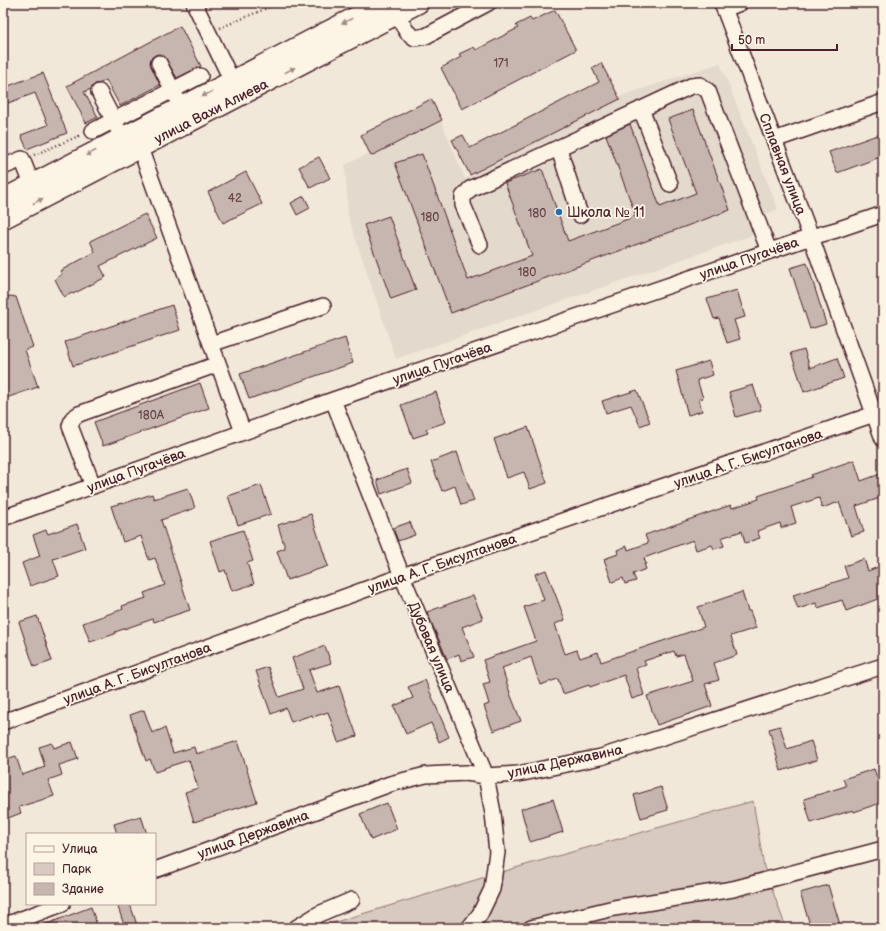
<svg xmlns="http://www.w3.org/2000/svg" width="886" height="931" font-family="'Balsamiq Sans',sans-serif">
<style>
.built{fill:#e4d9cd}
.green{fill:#d8cac0;stroke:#917476}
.building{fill:#c7b6af;stroke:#4a1f2b}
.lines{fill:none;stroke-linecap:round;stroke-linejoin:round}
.minor-casing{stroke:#4a1f2b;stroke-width:18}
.major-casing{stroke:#4a1f2b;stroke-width:22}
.path{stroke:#4a1f2b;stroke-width:2.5;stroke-dasharray:1 3;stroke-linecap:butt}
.minor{stroke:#fcf5e5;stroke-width:15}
.major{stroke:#fcf5e5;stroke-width:19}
.oneway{fill:#a38a88}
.poi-dot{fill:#1f6fb2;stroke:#fcf5e5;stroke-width:1.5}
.labels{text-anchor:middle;stroke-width:3.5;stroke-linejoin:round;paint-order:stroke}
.number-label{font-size:12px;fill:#69454c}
.street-label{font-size:14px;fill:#4a1f2b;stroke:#fcf5e5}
.poi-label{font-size:14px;fill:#4a1f2b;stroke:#fcf5e5;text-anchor:start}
</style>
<rect width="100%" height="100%" fill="#f1e8da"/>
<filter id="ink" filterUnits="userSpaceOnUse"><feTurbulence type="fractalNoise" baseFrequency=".025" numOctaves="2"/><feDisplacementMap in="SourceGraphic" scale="8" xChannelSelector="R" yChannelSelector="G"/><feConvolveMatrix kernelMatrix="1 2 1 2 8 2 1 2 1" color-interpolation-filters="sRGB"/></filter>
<g filter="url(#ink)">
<path class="built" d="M 720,63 L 778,209 L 764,215 L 770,229 L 396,359 L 348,216 L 345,165 L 440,118 L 465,179 L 624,95 Z"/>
<path class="green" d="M 753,801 L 764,867 L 786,928 L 319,928 L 322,926 L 522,866 Z"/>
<path class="building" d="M 555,10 L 576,50 L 462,109 L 441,68 L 461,57 L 459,54 L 474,47 L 476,50 L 518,28 L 516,25 L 530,18 L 532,21 Z
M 180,26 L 201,66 L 177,78 L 164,56 L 159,54 L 155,55 L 151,58 L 150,63 L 160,85 L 120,106 L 106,80 L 101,83 L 95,84 L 91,89 L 84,92 L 98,117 L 86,123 L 67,86 Z
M 601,63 L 620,99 L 470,175 L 452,140 L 463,135 L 470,148 L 599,82 L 592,68 Z
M 43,73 L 67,133 L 27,149 L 21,135 L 48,125 L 35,93 L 3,105 L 3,88 Z
M 431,99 L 442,120 L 371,156 L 361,135 Z
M 693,110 L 730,210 L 451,313 L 395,163 L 422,154 L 468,280 L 532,256 L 505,183 L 542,169 L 568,241 L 636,216 L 606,135 L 630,124 L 660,207 L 696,193 L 668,119 Z
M 883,133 L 883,156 L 837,173 L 829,152 Z
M 319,157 L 330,178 L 310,188 L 299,167 Z
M 246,172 L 262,204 L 223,223 L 208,192 Z
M 304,196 L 310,208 L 297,215 L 291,203 Z
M 145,214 L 157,238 L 100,266 L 106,277 L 73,294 L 72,293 L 64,297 L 55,279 L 62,274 L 60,271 L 95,252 L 90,241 Z
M 389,216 L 416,290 L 391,299 L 364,225 Z
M 807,263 L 826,324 L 810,329 L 790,268 Z
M 737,290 L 745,317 L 734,320 L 740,339 L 727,343 L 719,318 L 714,319 L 707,299 Z
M 10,296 L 16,297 L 33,347 L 25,350 L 38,387 L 3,399 L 3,299 Z
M 172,305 L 180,330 L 73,366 L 65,342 Z
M 345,338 L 353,363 L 249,399 L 240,374 Z
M 804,349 L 810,368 L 837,358 L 844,378 L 804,392 L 791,353 Z
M 709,361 L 713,375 L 697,380 L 703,398 L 699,399 L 702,411 L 688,415 L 676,371 Z
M 200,383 L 209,408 L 103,446 L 94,422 Z
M 753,385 L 761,410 L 736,417 L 729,392 Z
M 637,390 L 650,422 L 640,426 L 631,405 L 606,413 L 602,401 Z
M 436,392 L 446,422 L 426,429 L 428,433 L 413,438 L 401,405 Z
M 528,427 L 547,483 L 530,489 L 524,472 L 507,478 L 494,439 Z
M 457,452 L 474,501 L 461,505 L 455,486 L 442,491 L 431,462 Z
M 854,460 L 861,481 L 883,473 L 883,497 L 856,506 L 864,532 L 851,536 L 839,502 L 822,508 L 819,498 L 791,507 L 796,523 L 781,528 L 780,523 L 757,531 L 760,538 L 745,543 L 742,531 L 721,538 L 724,546 L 714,549 L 712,545 L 696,550 L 693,540 L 644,558 L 646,564 L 644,564 L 646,569 L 633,574 L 636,581 L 625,584 L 623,578 L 612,582 L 604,559 L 618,554 L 617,550 L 627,546 L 628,550 L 648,543 L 645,535 L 731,505 L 732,508 L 759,499 L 758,496 L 799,482 L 812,477 L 811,475 Z
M 407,469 L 412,483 L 381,494 L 377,480 Z
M 261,485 L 271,514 L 238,525 L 228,496 Z
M 188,488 L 195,508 L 161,520 L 190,610 L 154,622 L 153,619 L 115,632 L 115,634 L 90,642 L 83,623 L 123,609 L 122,606 L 146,598 L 144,593 L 165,585 L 155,558 L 149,560 L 141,536 L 123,542 L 111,506 L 122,503 L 122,504 L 152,494 L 154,499 Z
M 311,514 L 328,566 L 287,580 L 277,551 L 285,548 L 278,525 Z
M 410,522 L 415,535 L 398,541 L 393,528 Z
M 77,524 L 85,548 L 53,559 L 59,576 L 30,586 L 22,563 L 40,556 L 33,535 L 46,530 L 48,534 Z
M 243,530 L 253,561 L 247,563 L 254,584 L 232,591 L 225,570 L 220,572 L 210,541 Z
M 864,559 L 868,571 L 883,565 L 883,597 L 846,611 L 842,600 L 818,608 L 816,603 L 798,609 L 793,595 L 848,578 L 844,566 Z
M 546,570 L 565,620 L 555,624 L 565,654 L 577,650 L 580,658 L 598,652 L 601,662 L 704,627 L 698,607 L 742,592 L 748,611 L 750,611 L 756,628 L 731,636 L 737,655 L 714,663 L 719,680 L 705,684 L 712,706 L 657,725 L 647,696 L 693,681 L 684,654 L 676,656 L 674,651 L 644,661 L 646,665 L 636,668 L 644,695 L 632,699 L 624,675 L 590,687 L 589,685 L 563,694 L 558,679 L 540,685 L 531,657 L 502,668 L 511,696 L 521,721 L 493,731 L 484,706 L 489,704 L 483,684 L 490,682 L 483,660 L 536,641 L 524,607 L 544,600 L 535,574 Z
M 473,595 L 483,619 L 462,627 L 474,657 L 461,661 L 459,654 L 447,659 L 427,612 Z
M 37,616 L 52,661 L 34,667 L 19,622 Z
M 325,646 L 331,663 L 309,670 L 317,693 L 339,686 L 357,736 L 338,742 L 328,712 L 313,717 L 312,715 L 291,722 L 286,708 L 271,714 L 256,671 L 268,667 L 279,697 L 303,689 L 292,658 Z
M 425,680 L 449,737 L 439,742 L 431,723 L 406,734 L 394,706 L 413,698 L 408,687 Z
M 144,710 L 152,733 L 165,728 L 173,753 L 194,747 L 196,754 L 238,741 L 257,802 L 194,822 L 185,792 L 198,788 L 189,760 L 164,768 L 165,769 L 155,772 L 150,759 L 146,761 L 130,715 Z
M 780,726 L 787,749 L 811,741 L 817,760 L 781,771 L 769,729 Z
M 72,742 L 78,759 L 59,765 L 62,775 L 48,780 L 54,796 L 19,807 L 21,813 L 3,820 L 3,760 L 16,756 L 22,775 L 45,767 L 39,747 L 52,743 L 54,748 Z
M 874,769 L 883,794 L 883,802 L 854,812 L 853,810 L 811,823 L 804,799 L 846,786 L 843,779 Z
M 661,787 L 668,810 L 641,818 L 634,795 Z
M 553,799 L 563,832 L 530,842 L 521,809 Z
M 387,803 L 397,829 L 371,840 L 360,814 Z
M 141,816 L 147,834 L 117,834 L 114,824 Z
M 828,885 L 841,928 L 811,928 L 800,893 Z
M 117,904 L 130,904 L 138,928 L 125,928 Z
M 91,907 L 98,928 L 84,928 L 82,924 L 72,928 L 39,928 L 39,927 Z"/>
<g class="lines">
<defs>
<path id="minor" d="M 194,3 L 232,81
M 722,3 L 811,237 L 883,439
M 724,9 L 740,3
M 397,15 L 407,32 L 415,38 L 426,36 L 488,3
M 159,63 L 177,99
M 99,92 L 118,129
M 641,109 L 670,184
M 93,131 L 200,76
M 774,140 L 883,102
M 140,148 L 243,432
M 559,149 L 580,215
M 3,167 L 22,159 L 32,184
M 480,245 L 463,205 L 463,197 L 470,189 L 691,86 L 700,85 L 708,91 L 769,251
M 211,344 L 323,306
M 333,400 L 402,576 L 486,776 L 493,813 L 497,852 L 492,889 L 480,914 L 469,928
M 93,486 L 70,426 L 73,418 L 79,414 L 218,364
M 3,518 L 333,400 L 811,237 L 836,230 L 883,214
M 3,722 L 402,576 L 883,411
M 155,870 L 390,784 L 426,775 L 466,773 L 486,776 L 518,774 L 601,757 L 883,666
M 3,926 L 62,904
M 296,928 L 319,914 L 352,900
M 531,928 L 614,908 L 733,889 L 883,849"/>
<path id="major" d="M 3,199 L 382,3
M 3,219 L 419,3"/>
</defs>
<use href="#minor" class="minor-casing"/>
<use href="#major" class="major-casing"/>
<path class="path" d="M 220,28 L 279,3
M 34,155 L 81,135"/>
<use href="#minor" class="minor"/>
<use href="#major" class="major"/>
</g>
<defs><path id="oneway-solid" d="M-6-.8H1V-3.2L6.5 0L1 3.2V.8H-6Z"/></defs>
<g class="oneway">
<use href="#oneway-solid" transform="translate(347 21) rotate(153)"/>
<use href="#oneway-solid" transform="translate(290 70) rotate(-28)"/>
<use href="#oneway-solid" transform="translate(207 94) rotate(153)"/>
<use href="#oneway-solid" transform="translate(91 153) rotate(153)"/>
<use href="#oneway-solid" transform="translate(38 201) rotate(-27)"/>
</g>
</g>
<circle class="poi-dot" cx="559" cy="212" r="4"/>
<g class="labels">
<g class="number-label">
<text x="501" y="67">171</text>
<text x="235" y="202">42</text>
<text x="537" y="217">180</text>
<text x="430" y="221">180</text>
<text x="527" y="276">180</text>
<text x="151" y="419">180А</text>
</g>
<g class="street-label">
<text transform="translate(211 111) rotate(-27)" y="5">улица Вахи Алиева</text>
<text transform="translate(783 164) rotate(69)" y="5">Сплавная улица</text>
<text transform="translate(749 258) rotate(-19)" y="5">улица Пугачёва</text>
<text transform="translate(442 363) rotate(-19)" y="5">улица Пугачёва</text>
<text transform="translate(748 458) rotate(-19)" y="5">улица А. Г. Бисултанова</text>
<text transform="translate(136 470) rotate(-20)" y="5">улица Пугачёва</text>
<text transform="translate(442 563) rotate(-19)" y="5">улица А. Г. Бисултанова</text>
<text transform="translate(432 647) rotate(67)" y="5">Дубовая улица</text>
<text transform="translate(137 673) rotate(-20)" y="5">улица А. Г. Бисултанова</text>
<text transform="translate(565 761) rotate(-12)" y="5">улица Державина</text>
<text transform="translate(253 834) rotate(-20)" y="5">улица Державина</text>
</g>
<g class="poi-label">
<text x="567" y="217">Школа № 11</text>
</g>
</g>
<rect width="886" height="931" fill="none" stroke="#fcf5e5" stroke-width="16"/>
<rect x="8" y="8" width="870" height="915" fill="none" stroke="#4a1f2b" stroke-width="1.5" filter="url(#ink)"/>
<rect x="26" y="833" width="130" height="72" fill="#fcf5e5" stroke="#b59f9b"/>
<rect x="34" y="846" width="20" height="6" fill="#fcf5e5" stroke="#b59f9b"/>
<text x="62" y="853" font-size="12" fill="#4a1f2b">Улица</text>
<rect x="34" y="863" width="20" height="12" fill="#d8cac0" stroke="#b59f9b"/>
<text x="62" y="873" font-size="12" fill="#4a1f2b">Парк</text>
<rect x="34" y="883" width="20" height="12" fill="#c7b6af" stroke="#b59f9b"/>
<text x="62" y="893" font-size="12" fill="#4a1f2b">Здание</text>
<path d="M732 44v6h105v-6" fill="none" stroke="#4a1f2b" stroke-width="2"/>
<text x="738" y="44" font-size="12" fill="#4a1f2b" stroke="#fcf5e5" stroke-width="3" paint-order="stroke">50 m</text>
</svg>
